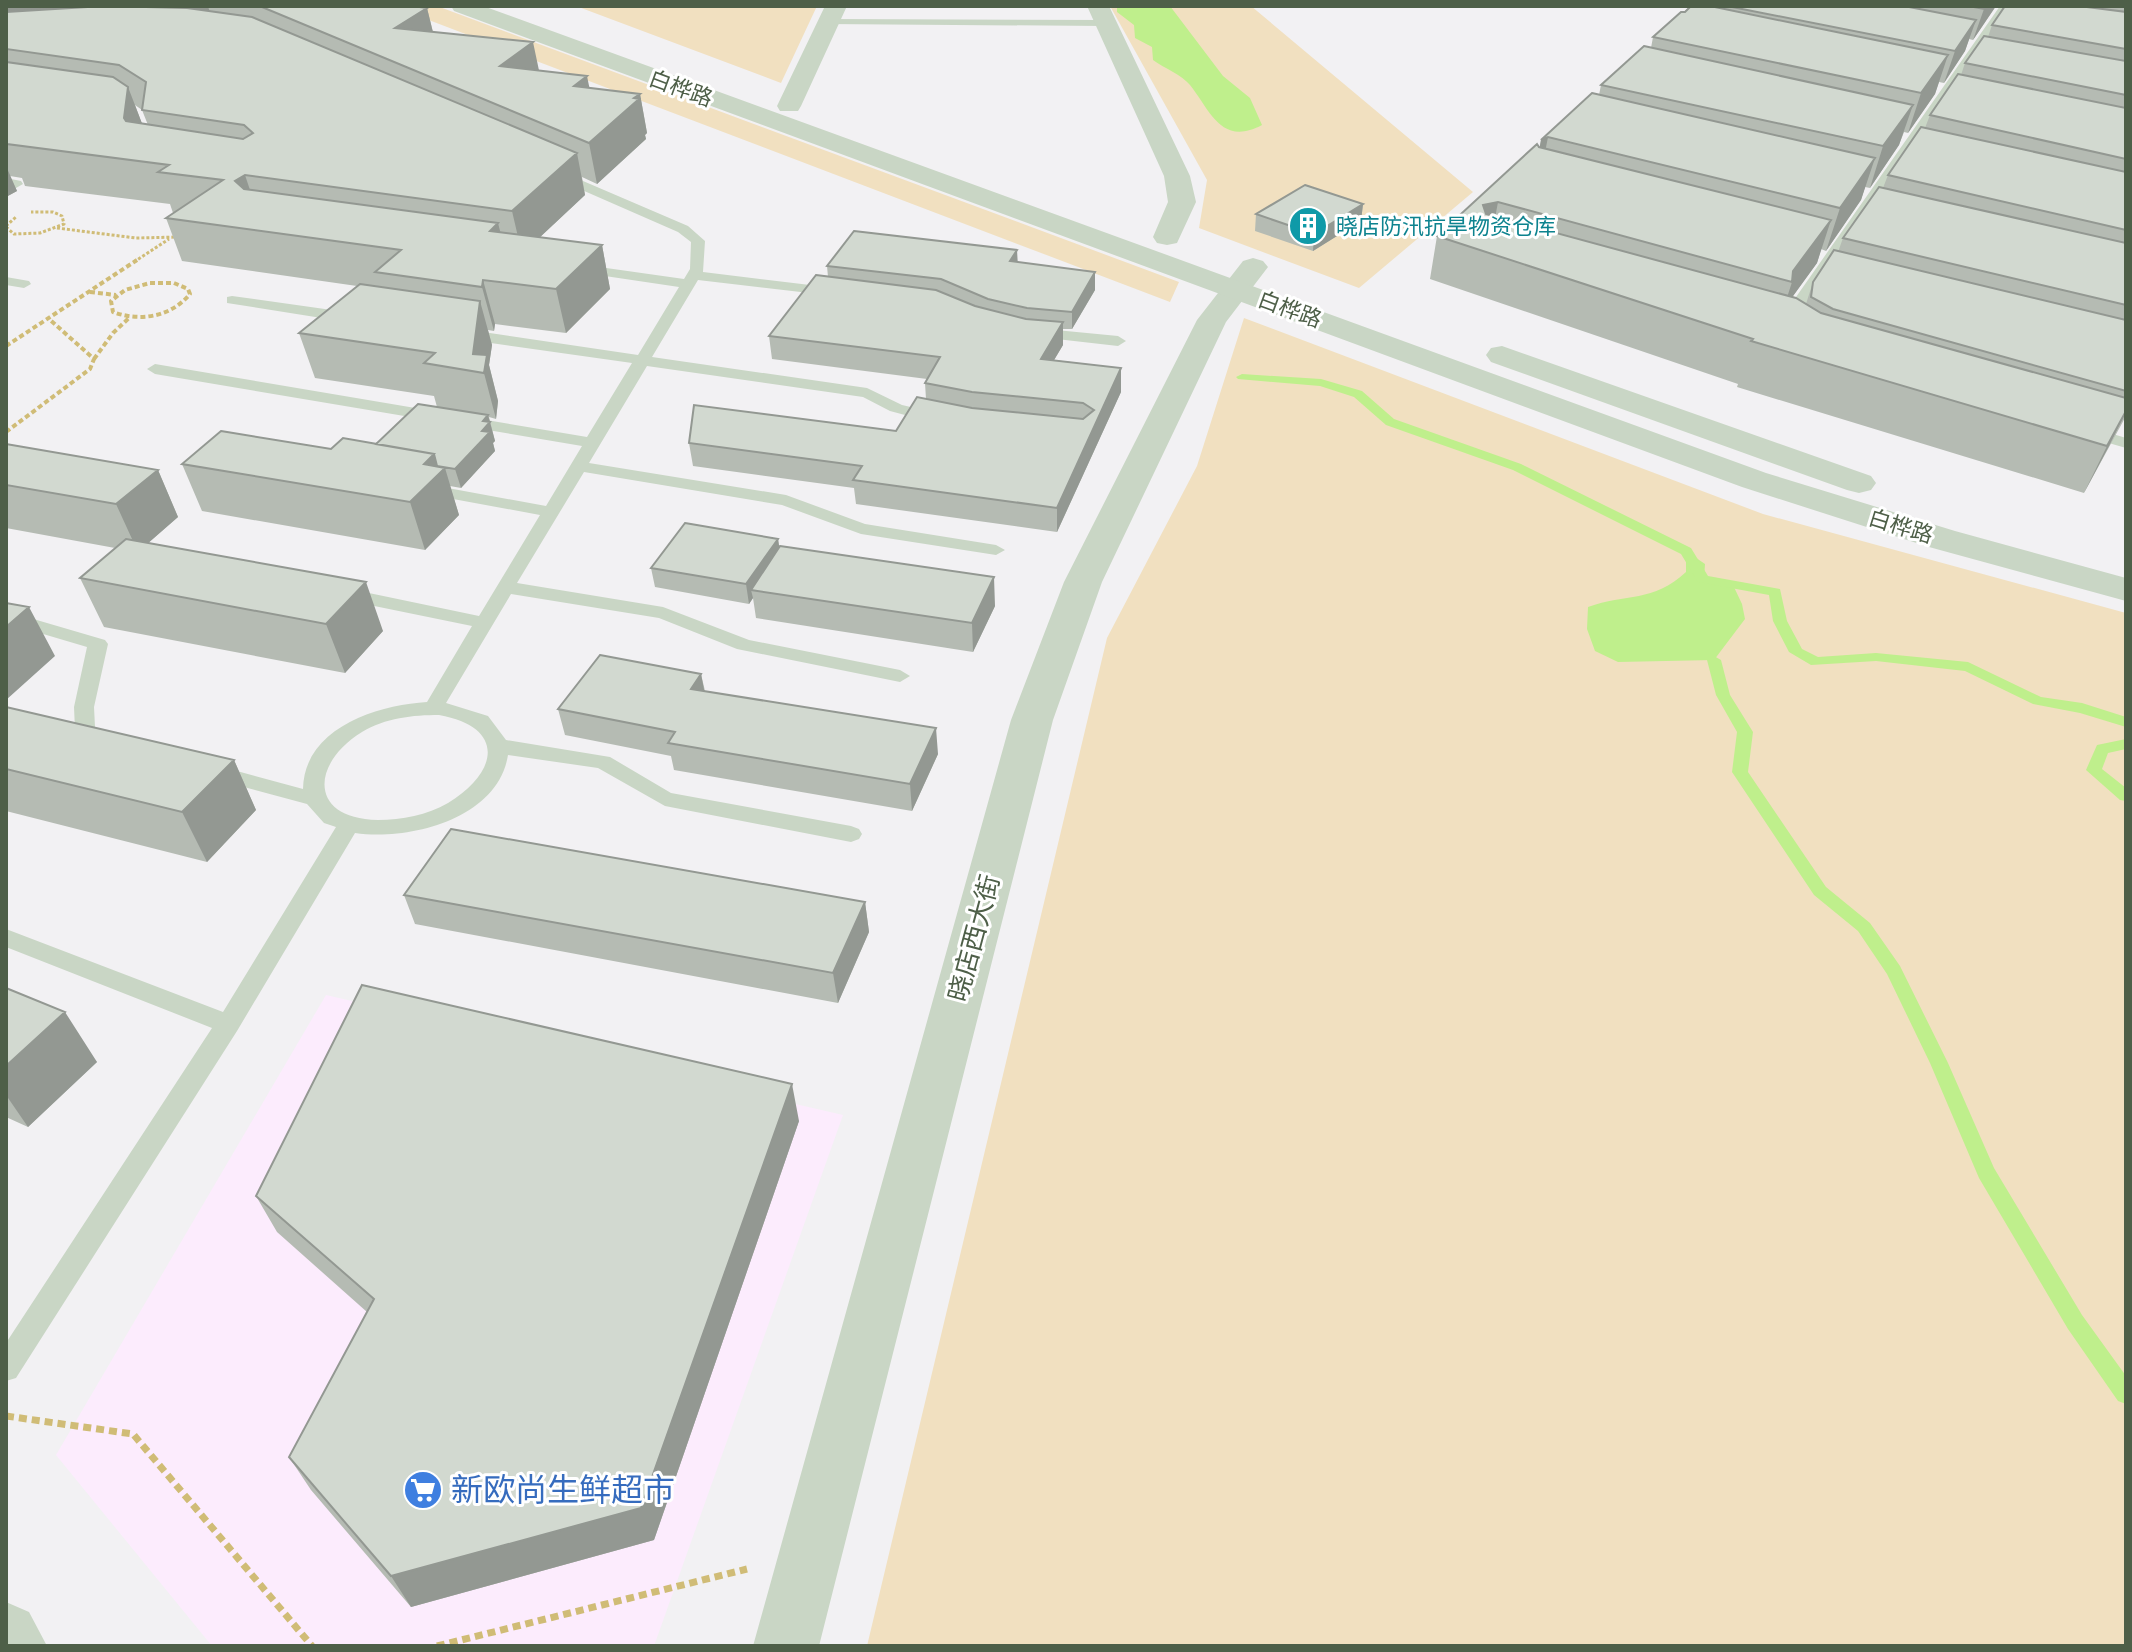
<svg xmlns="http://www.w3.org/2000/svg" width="2132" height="1652" font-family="Montserrat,'Noto Sans SC',sans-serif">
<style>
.commercial{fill:#fcecfd}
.green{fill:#f1e0c0}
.water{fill:#bfef8c}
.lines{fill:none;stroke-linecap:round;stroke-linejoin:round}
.stream{fill:#bfef8c;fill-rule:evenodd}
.path-far2{stroke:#d0bc76;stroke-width:3;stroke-dasharray:3 2;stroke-linecap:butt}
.path-far1{stroke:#d0bc76;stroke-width:4;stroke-dasharray:5 3;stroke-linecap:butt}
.path{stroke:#d0bc76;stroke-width:7;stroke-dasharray:8 5;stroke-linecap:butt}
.service{fill:#c9d6c5;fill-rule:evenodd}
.minor{fill:#c9d6c5;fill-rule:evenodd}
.tertiary{fill:#c9d6c5;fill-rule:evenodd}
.wall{fill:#b5bbb3;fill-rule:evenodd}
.shaded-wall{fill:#939892}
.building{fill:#d2d9d0;stroke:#939892;stroke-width:2}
.labels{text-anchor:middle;stroke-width:6;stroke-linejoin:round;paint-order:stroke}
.far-street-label{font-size:22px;fill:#4e5f48;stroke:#fff}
.far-culture-label{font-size:22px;fill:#0d838f;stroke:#fff;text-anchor:start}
.street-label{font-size:26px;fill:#4e5f48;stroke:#fff}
.near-shop-label{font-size:32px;fill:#366cbe;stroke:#fff;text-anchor:start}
</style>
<rect width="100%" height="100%" fill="#f2f1f3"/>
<path class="commercial" d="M 326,995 L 843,1115 L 654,1646 L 212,1646 L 56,1455 Z"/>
<path class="green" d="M 392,6 L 437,6 L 1179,282 L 1170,302 Z
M 576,6 L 817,6 L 781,83 Z
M 1110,6 L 1251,6 L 1473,192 L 1359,288 L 1199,228 L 1207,180 Z
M 1244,318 L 1763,514 L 2126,613 L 2126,1646 L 867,1646 L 1107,638 L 1197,466 Z"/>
<path class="water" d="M 1117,6 L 1170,6 L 1223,76 L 1250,98 L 1262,125 C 1221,147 1210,110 1190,85 C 1182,75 1164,68 1153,60 L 1152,47 L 1135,38 L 1134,25 L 1117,12 Z
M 1686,551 L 1705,564 L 1704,579 L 1733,585 L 1742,604 L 1745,619 L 1714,660 L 1618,662 L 1595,651 L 1587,629 L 1588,607 C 1626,593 1653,603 1686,572 Z"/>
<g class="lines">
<path class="stream" d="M 1242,374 L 1321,379 L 1362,391 L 1394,419 L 1521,464 L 1691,548 L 1708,576 L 1780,589 L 1787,621 L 1802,649 L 1818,657 L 1876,653 L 1968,662 L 2041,697 L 2082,703 L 2126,717 L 2126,727 L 2080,713 L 2033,704 L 1965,671 L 1876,661 L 1811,665 L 1789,652 L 1773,621 L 1769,595 L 1698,582 L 1681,554 L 1513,470 L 1386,425 L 1354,397 L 1320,386 L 1238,379 L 1236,377 Z
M 1714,656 L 1721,660 L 1730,695 L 1753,732 L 1748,772 L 1826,887 L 1870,923 L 1900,966 L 1948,1063 L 1994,1168 L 2082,1315 L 2126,1376 L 2126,1404 L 2118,1401 L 2068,1329 L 1979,1178 L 1930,1063 L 1887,974 L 1858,931 L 1814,895 L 1732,772 L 1737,732 L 1716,695 L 1707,660 Z
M 2126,739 L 2126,749 L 2108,753 L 2102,769 L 2126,788 L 2126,801 L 2120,800 L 2086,770 L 2097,745 Z"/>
<path class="path-far2" d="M 6,226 L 17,216
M 6,227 L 14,234 L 40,233 L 64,224 L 62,216 L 53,212 L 31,212
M 57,228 L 136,238 L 179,237
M 134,262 L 169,239"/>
<path class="path-far1" d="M 150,283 L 174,283 L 188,289 L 190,294 C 171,317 140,322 113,312 L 111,301 L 125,290 Z
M 90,292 L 116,295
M 6,346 L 137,260
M 94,359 L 113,333 L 130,317
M 6,432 L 90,369 L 94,359 L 48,318"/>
<path class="path" d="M 6,1416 L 133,1434 L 312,1646
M 437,1646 L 747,1569"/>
<path class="service" d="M 2000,6 L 2012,6 L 1798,317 L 1794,329 L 1784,329 L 1782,317 Z
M 829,19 L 1105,20 L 1111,23 L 1105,26 L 825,24 L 825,20 Z
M 555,169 L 688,226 L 705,241 L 703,272 L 835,288 L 842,292 L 835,296 L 698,280 L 652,357 L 867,388 L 902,405 L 941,414 L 943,418 L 935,423 L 890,411 L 863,397 L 647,366 L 589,463 L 786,495 L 865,524 L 996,545 L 1005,550 L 996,555 L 861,534 L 782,505 L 584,472 L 517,583 L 663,607 L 749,640 L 900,670 L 910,676 L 900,682 L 737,649 L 659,618 L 511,594 L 446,703 L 488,716 L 506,740 L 610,757 L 671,793 L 851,826 L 859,829 L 862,834 L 859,839 L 851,842 L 665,806 L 598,768 L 508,755 C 498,819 409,841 355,833 L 237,1031 L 16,1378 L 6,1381 L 6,1343 L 212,1028 L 6,947 L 6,929 L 223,1012 L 336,827 L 324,823 L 307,804 L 207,777 L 204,772 L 207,767 L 215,765 L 303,789 C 304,728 377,705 427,702 L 472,626 L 345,600 L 336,594 L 345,588 L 479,616 L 540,515 L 426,494 L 417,489 L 426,484 L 546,506 L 582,446 L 155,374 L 147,369 L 155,364 L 587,437 L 632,363 L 463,339 L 455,334 L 463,329 L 638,355 L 679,287 L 578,272 L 571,268 L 578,264 L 684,279 L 690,269 L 691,242 L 678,232 L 550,176 L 548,173 ZM 439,715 C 506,727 499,772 448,803 C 427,815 402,820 378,820 C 308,819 311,763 362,732 C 385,718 413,715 439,715 Z
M 6,178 L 21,181 L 23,184 L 16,188 L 6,186 Z
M 6,277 L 29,281 L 31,284 L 24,288 L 6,285 Z
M 232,296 L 353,313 L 361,318 L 353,323 L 227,303 L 227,297 Z
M 1035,328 L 1118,336 L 1126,341 L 1118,346 L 1030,336 L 1027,333 Z
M 2087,426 L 2126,438 L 2126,448 L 2081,435 L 2079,431 L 2081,427 Z
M 6,611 L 105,640 L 108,644 L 94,707 L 95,727 L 115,741 L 112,746 L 98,746 L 75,730 L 74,707 L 87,647 L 6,623 Z"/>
<path class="minor" d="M 825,6 L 847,6 L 801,106 L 798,111 L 780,111 L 777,106 Z
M 1087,6 L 1109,6 L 1190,176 L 1196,202 L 1177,243 L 1167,245 L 1157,243 L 1153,237 L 1168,202 L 1164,176 Z
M 1253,258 L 1263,261 L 1268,267 L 1226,322 L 1102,582 L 1053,720 L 819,1646 L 753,1646 L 1011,720 L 1064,582 L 1197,320 L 1243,261 Z
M 6,1602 L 29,1612 L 47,1646 L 6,1646 Z"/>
<path class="tertiary" d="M 451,6 L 483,6 L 1766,473 L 1955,531 L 2126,578 L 2126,601 L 1929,547 L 1742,487 L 454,11 Z
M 1502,346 L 1871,476 L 1876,483 L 1871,490 L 1859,493 L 1847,490 L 1491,362 L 1486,355 L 1491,348 Z"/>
</g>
<path class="wall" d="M 6,6 L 412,6 L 427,8 L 433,32 L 589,88 L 640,94 L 647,133 L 645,135 L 646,139 L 597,184 L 582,177 L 585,195 L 540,237 L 602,245 L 610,289 L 566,333 L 495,324 L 494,331 L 488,330 L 492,345 L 489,365 L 498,401 L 496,419 L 489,417 L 495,441 L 493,443 L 495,451 L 461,488 L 450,486 L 459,515 L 425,550 L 202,511 L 182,464 L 376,444 L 437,407 L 434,396 L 315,378 L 299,333 L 357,286 L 182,261 L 166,218 L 173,213 L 170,204 L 25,186 L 22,178 L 10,176 L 17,191 L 6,197 ZM 135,105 L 142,110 L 148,125 L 142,124 Z
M 1691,6 L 1996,6 L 1973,40 L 1969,39 L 1965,51 L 1944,83 L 1939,82 L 1935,94 L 1908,133 L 1904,132 L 1899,145 L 1870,188 L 1865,187 L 1861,200 L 1826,251 L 1821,249 L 1817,263 L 1792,297 L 1806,304 L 1813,282 L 1838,252 L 1843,238 L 1883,188 L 1888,175 L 1925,128 L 1930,115 L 1961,75 L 1965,63 L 1988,37 L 1992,25 L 2005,6 L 2126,6 L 2126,416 L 2084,493 L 1737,387 L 1738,384 L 1430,279 L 1437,236 L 1540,147 L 1541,140 L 1599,95 L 1601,85 L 1651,48 L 1653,37 Z
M 1363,204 L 1361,221 L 1313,251 L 1255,231 L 1256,214 Z
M 1018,262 L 1095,272 L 1095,290 L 1072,329 L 1063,329 L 1063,345 L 1054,360 L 1121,368 L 1121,392 L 1057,532 L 856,504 L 854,488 L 693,466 L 689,443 L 896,431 L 926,399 L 925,383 L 927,379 L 772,359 L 769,336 L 828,277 L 827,266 Z
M 6,444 L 158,470 L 178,517 L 148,543 L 383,631 L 345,673 L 104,627 L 80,578 L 115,548 L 6,528 Z
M 778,539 L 779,547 L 995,606 L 973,652 L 756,618 L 753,598 L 749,604 L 655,587 L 651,568 Z
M 701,674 L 705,691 L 938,754 L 912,811 L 674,770 L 671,756 L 565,735 L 558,709 Z
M 6,707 L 234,760 L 256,810 L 207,862 L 6,811 Z
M 404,895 L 865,902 L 869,932 L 838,1003 L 415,924 Z
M 6,988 L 97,1062 L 28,1127 L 6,1117 Z
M 799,1121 L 654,1540 L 411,1607 L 311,1490 L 289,1457 L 367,1312 L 277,1232 L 256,1196 Z"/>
<path class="shaded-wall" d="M 6,6 L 116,6 L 6,39 Z
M 186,6 L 208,6 L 212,20 L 194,31 Z
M 1986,6 L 1996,6 L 1973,40 L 1984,9 Z
M 427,8 L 436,45 L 395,28 Z
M 1976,20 L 1965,51 L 1944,83 L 1955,51 Z
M 533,42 L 541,80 L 500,66 Z
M 1948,55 L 1935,94 L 1908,133 L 1921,93 Z
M 587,76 L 595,115 L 574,86 Z
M 128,87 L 143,126 L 139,159 L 124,118 Z
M 640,94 L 647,133 L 645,135 L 646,139 L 597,184 L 589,143 Z
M 1913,105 L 1899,145 L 1870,188 L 1883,146 Z
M 1548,137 L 1540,178 L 1533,181 L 1541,140 Z
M 577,153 L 585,195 L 522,254 L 512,211 Z
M 1875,158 L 1861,200 L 1826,251 L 1840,208 Z
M 6,166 L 17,191 L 6,197 Z
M 245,175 L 259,217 L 235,181 Z
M 1498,202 L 1490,245 L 1483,205 Z
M 1363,204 L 1361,221 L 1313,251 L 1314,234 Z
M 1831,220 L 1817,263 L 1783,310 L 1792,282 L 1793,271 Z
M 498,223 L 509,266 L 490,231 Z
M 602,245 L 610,289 L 566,333 L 556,289 Z
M 1017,250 L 1018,267 L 1010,261 Z
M 1095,272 L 1095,290 L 1072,329 L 1072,312 Z
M 483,280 L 495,324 L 494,331 L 482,287 Z
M 480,301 L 492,345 L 489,365 L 498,401 L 496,419 L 484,373 L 473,354 Z
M 1063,322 L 1063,345 L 1041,382 L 1041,359 Z
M 1121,368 L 1121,392 L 1057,532 L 1057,508 Z
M 2126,411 L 2109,446 L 2084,493 L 2107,446 Z
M 488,415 L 495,441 L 493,443 L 495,451 L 461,488 L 455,469 L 482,431 L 483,421 Z
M 434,454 L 445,468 L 459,515 L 425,550 L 410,502 L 424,464 Z
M 158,470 L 178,517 L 138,552 L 116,504 Z
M 778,539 L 781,558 L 751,590 L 753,598 L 749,604 L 746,584 Z
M 994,577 L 995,606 L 973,652 L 972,623 Z
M 366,582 L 383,631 L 345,673 L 326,624 Z
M 29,607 L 55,656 L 6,700 L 6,627 Z
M 701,674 L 706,700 L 691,689 Z
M 936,728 L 938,754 L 912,811 L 910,784 Z
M 234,760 L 256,810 L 207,862 L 182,812 Z
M 865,902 L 869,932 L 838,1003 L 833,973 Z
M 65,1012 L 97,1062 L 28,1127 L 6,1095 L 6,1066 Z
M 792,1084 L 799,1121 L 654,1540 L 411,1607 L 391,1576 Z"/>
<path class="building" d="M 104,6 L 187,8 L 252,17 L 577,153 L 512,211 L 245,175 L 235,181 L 244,189 L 498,223 L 490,231 L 602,245 L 556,289 L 483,280 L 482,287 L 375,272 L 401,250 L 166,218 L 223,180 L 158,172 L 169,165 L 7,144 L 6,141 L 6,62 L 113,77 L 128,87 L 124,118 L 126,121 L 243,139 L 253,133 L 244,125 L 142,110 L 146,82 L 119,65 L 6,49 L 6,12 Z
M 257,6 L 412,6 L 427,8 L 395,28 L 533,42 L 500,66 L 587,76 L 574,86 L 640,94 L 634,98 L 639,99 L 589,143 L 262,7 Z
M 1691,6 L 1710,6 L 1948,55 L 1921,93 L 1653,37 L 1681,12 L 1685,12 Z
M 1727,6 L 1904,6 L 1976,20 L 1955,51 Z
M 1968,6 L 1986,6 L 1984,9 Z
M 2005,6 L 2079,6 L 2126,12 L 2126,49 L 1992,25 Z
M 1984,36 L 2126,61 L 2126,95 L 1965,63 Z
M 1644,46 L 1913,105 L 1883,146 L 1601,85 Z
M 1958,74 L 2126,108 L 2126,159 L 1930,115 Z
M 1592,93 L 1875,158 L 1840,208 L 1548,137 L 1541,140 Z
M 1921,127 L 2126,172 L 2126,230 L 1888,175 Z
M 1537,144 L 1539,147 L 1831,220 L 1793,271 L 1792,282 L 1498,202 L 1483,205 L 1486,214 L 1796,298 L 1821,313 L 2126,398 L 2126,411 L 2107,446 L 1751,341 L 1753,339 L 1437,236 Z
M 1305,185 L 1363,204 L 1314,234 L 1256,214 Z
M 1879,187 L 2126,243 L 2126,305 L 1843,238 Z
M 854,231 L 1017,250 L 1010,261 L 1095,272 L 1072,312 L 1027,308 L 988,299 L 941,279 L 827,266 Z
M 1834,250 L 2126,320 L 2126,391 L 1833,309 L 1811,297 L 1813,282 Z
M 816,275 L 936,290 L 975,306 L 1026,319 L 1063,322 L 1041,359 L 1121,368 L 1057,508 L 853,480 L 862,466 L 689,443 L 694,405 L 896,431 L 917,397 L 972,408 L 1083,419 L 1094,410 L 1083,403 L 972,392 L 925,383 L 940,357 L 769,336 Z
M 360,284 L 480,301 L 473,354 L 487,355 L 484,373 L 424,363 L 435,353 L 299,333 Z
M 418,404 L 488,415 L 483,421 L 490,422 L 482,431 L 490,432 L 455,469 L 437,466 L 434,454 L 376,444 Z
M 221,431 L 331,449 L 343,438 L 434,454 L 424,464 L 445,468 L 410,502 L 182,464 Z
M 6,444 L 158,470 L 116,504 L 6,485 Z
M 685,523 L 778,539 L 746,584 L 651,568 Z
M 126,539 L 366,582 L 326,624 L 80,578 Z
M 780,546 L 994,577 L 972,623 L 751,590 Z
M 6,603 L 29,607 L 6,627 Z
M 600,655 L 701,674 L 691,689 L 936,728 L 910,784 L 668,743 L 675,732 L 558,709 Z
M 6,707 L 234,760 L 182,812 L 6,769 Z
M 451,829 L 865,902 L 833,973 L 404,895 Z
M 362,985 L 792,1084 L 641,1508 L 391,1576 L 289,1457 L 374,1299 L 256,1196 Z
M 6,988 L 65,1012 L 6,1066 Z"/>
<defs>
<symbol id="building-disc" viewBox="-11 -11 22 22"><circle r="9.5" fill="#0f9aa8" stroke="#fff"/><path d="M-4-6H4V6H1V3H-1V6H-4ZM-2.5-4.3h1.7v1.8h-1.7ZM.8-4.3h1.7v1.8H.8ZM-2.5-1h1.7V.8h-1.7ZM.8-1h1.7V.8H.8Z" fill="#fff"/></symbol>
<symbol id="supermarket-disc" viewBox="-11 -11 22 22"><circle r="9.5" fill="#3f7fe0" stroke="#fff"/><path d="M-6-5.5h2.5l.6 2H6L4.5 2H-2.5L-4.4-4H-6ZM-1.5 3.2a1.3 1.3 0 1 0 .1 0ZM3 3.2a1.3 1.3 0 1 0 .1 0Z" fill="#fff"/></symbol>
</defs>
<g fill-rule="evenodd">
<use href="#building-disc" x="1286" y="204" width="44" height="44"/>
<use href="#supermarket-disc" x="401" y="1468" width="44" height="44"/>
</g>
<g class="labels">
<g class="far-street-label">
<text transform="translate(681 88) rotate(20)" y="8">白桦路</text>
<text transform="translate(1290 309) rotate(20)" y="8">白桦路</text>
<text transform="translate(1901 526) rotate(17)" y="8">白桦路</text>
</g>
<g class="far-culture-label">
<text x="1336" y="234">晓店防汛抗旱物资仓库</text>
</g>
<g class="street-label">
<text transform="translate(974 938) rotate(-75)" y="9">晓店西大街</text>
</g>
<g class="near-shop-label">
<text x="451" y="1501">新欧尚生鲜超市</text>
</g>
</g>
<rect width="2132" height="1652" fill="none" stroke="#4e5f48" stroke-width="16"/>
</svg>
